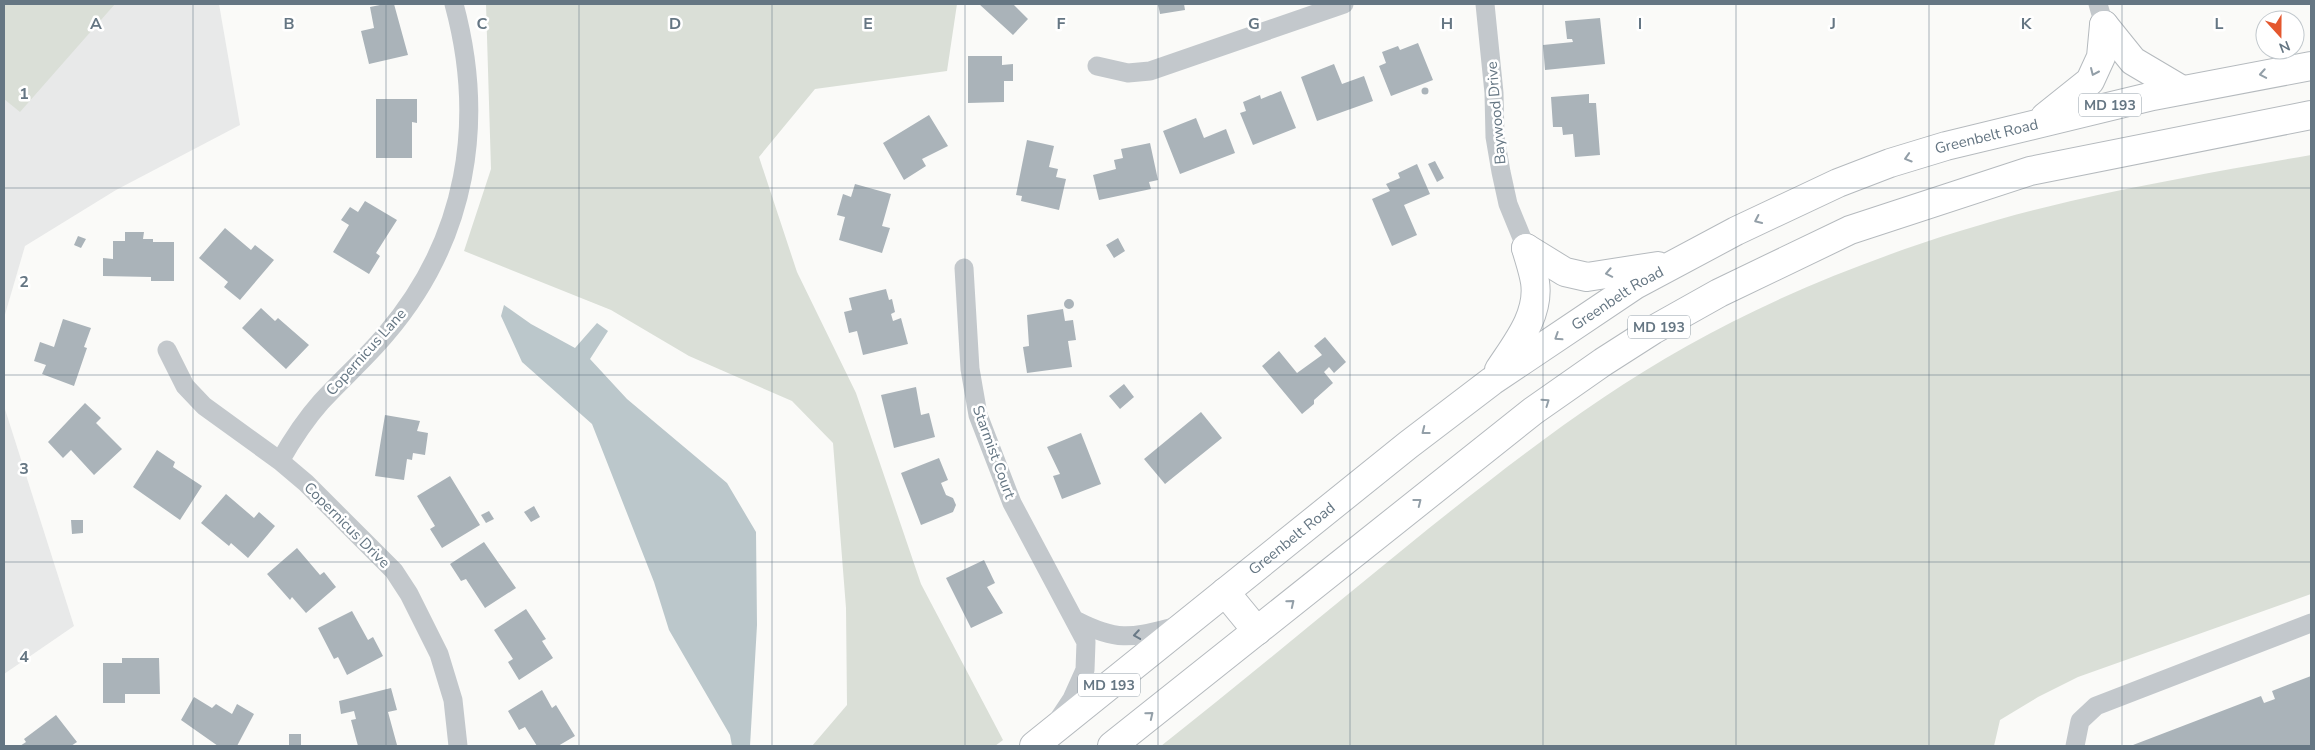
<svg xmlns="http://www.w3.org/2000/svg" width="2315" height="750" font-family="'Nunito Sans',sans-serif">
<style>
.built{fill:#e8e9e9}
.green{fill:#dadfd7}
.water{fill:#bbc7cb}
.building{fill:#aab3b9}
.lines{fill:none;stroke-linecap:round;stroke-linejoin:round}
.primary-casing{stroke:#b5babe;stroke-width:30}
.minor{stroke:#c3c8cc;stroke-width:19}
.primary{stroke:#fff;stroke-width:28}
.oneway{stroke:#939fa8}
.oneway2{stroke:#6a7a87}
.grid{fill:none;stroke:#657683;stroke-width:1;stroke-opacity:0.55}
.labels{text-anchor:middle;stroke-width:5;stroke-linejoin:round;paint-order:stroke}
.shield{fill:#fff;stroke:#939fa8;stroke-width:1}
.shield-label{font-size:14px;font-weight:bold;fill:#657683}
.street-label{font-size:15px;fill:#657683;stroke:#fff}
.grid-label{font-size:16px;text-anchor:middle;font-weight:bold;fill:#657683;stroke:#fff;stroke-width:5;stroke-linejoin:round;paint-order:stroke}
</style>
<rect width="100%" height="100%" fill="#fafaf8"/>
<path class="built" d="M 4,4 L 219,4 L 240,125 L 116,190 L 25,246 L 4,318 Z
M 4,406 L 74,626 L 4,674 Z"/>
<path class="green" d="M 4,4 L 115,4 L 20,112 L 4,99 Z
M 486,4 L 957,4 L 947,71 L 815,89 L 759,157 L 797,272 L 856,393 L 921,584 L 1003,740 L 995,746 L 812,746 L 847,705 L 846,608 L 833,443 L 792,401 L 689,356 L 611,310 L 464,251 L 491,169 Z
M 2311,155 L 2311,594 L 2078,677 L 2038,697 L 2000,720 L 1994,746 L 1161,746 C 1251,675 1339,601 1428,529 C 1511,463 1594,398 1687,346 C 1802,281 1942,231 2071,201 C 2150,183 2231,169 2311,155 Z"/>
<path class="water" d="M 504,305 L 531,324 L 575,348 L 597,323 L 608,331 L 590,359 L 627,399 L 727,483 L 756,532 L 757,625 L 750,746 L 732,746 L 730,735 L 669,630 L 654,582 L 592,424 L 522,362 L 501,316 Z"/>
<path class="building" d="M 385,4 L 394,4 L 408,55 L 369,64 L 361,31 L 374,28 L 370,7 Z
M 979,4 L 1013,4 L 1028,19 L 1013,35 Z
M 1158,4 L 1184,4 L 1185,10 L 1160,14 Z
M 1600,18 L 1605,64 L 1545,70 L 1543,45 L 1573,42 L 1572,39 L 1567,39 L 1565,21 Z
M 1418,43 L 1433,80 L 1391,96 L 1379,66 L 1386,63 L 1382,52 L 1398,46 L 1400,50 Z
M 968,56 L 1002,56 L 1002,65 L 1013,64 L 1013,81 L 1004,81 L 1004,102 L 968,103 Z
M 1334,64 L 1342,84 L 1364,76 L 1373,101 L 1317,121 L 1301,77 Z
M1421.5 91a3.5 3.5 0 1 1 7 0a3.5 3.5 0 1 1-7 0Z
M 1281,91 L 1296,128 L 1253,145 L 1240,113 L 1246,111 L 1243,102 L 1260,95 L 1261,99 Z
M 1589,94 L 1589,103 L 1596,103 L 1600,155 L 1575,157 L 1573,134 L 1563,135 L 1562,127 L 1553,127 L 1551,97 Z
M 376,99 L 417,99 L 417,123 L 412,122 L 412,158 L 376,158 Z
M 929,115 L 948,146 L 922,159 L 926,166 L 904,180 L 883,143 Z
M 1196,118 L 1204,138 L 1226,129 L 1235,153 L 1180,174 L 1163,131 Z
M 1027,140 L 1054,146 L 1049,167 L 1058,169 L 1056,177 L 1066,179 L 1059,210 L 1021,201 L 1022,196 L 1016,195 Z
M 1150,143 L 1158,180 L 1149,182 L 1151,189 L 1099,200 L 1093,175 L 1116,169 L 1114,160 L 1123,158 L 1121,149 Z
M 1435,161 L 1444,178 L 1437,182 L 1428,164 Z
M 1417,164 L 1430,194 L 1404,205 L 1417,235 L 1392,246 L 1372,199 L 1390,191 L 1386,184 L 1400,178 L 1398,173 Z
M 855,184 L 891,194 L 882,226 L 890,228 L 882,253 L 839,240 L 845,217 L 837,215 L 843,194 L 851,197 Z
M 365,201 L 397,220 L 376,253 L 380,256 L 369,274 L 333,252 L 349,225 L 341,220 L 350,207 L 358,212 Z
M 225,228 L 251,250 L 255,245 L 274,260 L 240,300 L 224,287 L 228,282 L 199,258 Z
M 125,232 L 144,232 L 143,239 L 153,239 L 153,242 L 174,242 L 174,281 L 151,281 L 151,277 L 103,276 L 103,258 L 113,259 L 113,241 L 125,241 Z
M 78,236 L 86,239 L 81,248 L 74,245 Z
M 1118,238 L 1125,251 L 1114,258 L 1106,245 Z
M 886,289 L 889,300 L 892,299 L 895,312 L 891,314 L 893,321 L 901,318 L 908,344 L 863,355 L 857,331 L 849,333 L 844,312 L 852,310 L 849,298 Z
M1064 304a5 5 0 1 1 10 0a5 5 0 1 1-10 0Z
M 261,308 L 275,321 L 278,318 L 309,345 L 286,369 L 242,328 Z
M 1063,309 L 1065,321 L 1073,320 L 1076,340 L 1068,341 L 1072,367 L 1027,373 L 1023,347 L 1029,346 L 1027,315 Z
M 63,319 L 91,328 L 84,347 L 87,348 L 74,386 L 42,374 L 46,365 L 34,361 L 40,342 L 54,347 Z
M 1325,337 L 1346,362 L 1334,373 L 1329,367 L 1324,372 L 1333,383 L 1314,400 L 1314,404 L 1302,414 L 1262,366 L 1279,351 L 1297,373 L 1322,355 L 1314,346 Z
M 1124,384 L 1134,397 L 1120,409 L 1109,396 Z
M 916,387 L 921,415 L 929,413 L 935,437 L 894,448 L 881,395 Z
M 85,403 L 101,418 L 96,423 L 122,449 L 94,475 L 71,450 L 63,458 L 48,442 Z
M 1201,412 L 1222,438 L 1165,484 L 1144,459 Z
M 385,415 L 420,421 L 417,431 L 428,433 L 425,455 L 413,453 L 412,460 L 407,459 L 404,480 L 375,476 Z
M 1081,433 L 1101,484 L 1062,499 L 1053,476 L 1060,474 L 1047,447 Z
M 157,450 L 175,462 L 173,467 L 202,486 L 180,520 L 133,487 Z
M 939,458 L 948,480 L 941,483 L 946,495 L 953,498 L 956,505 L 953,512 L 921,525 L 901,473 Z
M 450,476 L 480,525 L 442,548 L 430,529 L 435,526 L 417,496 Z
M 226,494 L 254,518 L 259,512 L 275,526 L 248,558 L 231,543 L 229,546 L 201,523 Z
M 534,506 L 540,517 L 531,522 L 524,512 Z
M 489,511 L 494,519 L 486,523 L 481,515 Z
M 71,520 L 83,520 L 83,533 L 72,534 Z
M 484,542 L 516,588 L 485,608 L 466,579 L 461,581 L 450,564 Z
M 297,548 L 320,575 L 324,572 L 336,587 L 306,613 L 292,597 L 290,600 L 267,574 Z
M 984,560 L 995,583 L 987,587 L 1003,613 L 971,628 L 946,578 Z
M 526,609 L 546,639 L 542,641 L 553,658 L 519,680 L 508,662 L 513,659 L 494,630 Z
M 352,611 L 368,640 L 373,637 L 383,656 L 347,675 L 338,657 L 334,659 L 318,628 Z
M 122,658 L 159,658 L 160,694 L 125,694 L 125,703 L 103,703 L 103,663 L 122,663 Z
M 2311,676 L 2311,746 L 2133,746 L 2133,745 L 2261,696 L 2264,703 L 2275,699 L 2272,691 Z
M 391,688 L 397,710 L 388,712 L 397,745 L 358,746 L 351,720 L 356,719 L 354,711 L 341,714 L 339,701 Z
M 542,690 L 552,708 L 556,705 L 575,736 L 558,746 L 537,746 L 525,727 L 519,730 L 508,711 Z
M 194,697 L 212,708 L 216,704 L 232,714 L 237,704 L 254,714 L 237,746 L 218,746 L 181,720 Z
M 56,715 L 77,742 L 71,746 L 20,746 L 26,742 L 24,739 Z
M 289,734 L 301,734 L 301,746 L 289,746 Z"/>
<g class="lines">
<defs>
<g id="primary">
<path d="M 2104,25 L 2133,61 L 2182,90"/>
<path d="M 2045,117 L 2090,81 L 2101,57 L 2104,25"/>
<path d="M 1526,248 L 1565,272 L 1587,277 L 1658,266"/>
<path d="M 1499,370 C 1516,344 1540,315 1535,282 C 1533,270 1529,259 1526,248"/>
<path d="M 1225,592 L 1257,631"/>
<path id="s1" d="M 1034,746 L 1408,445 L 1492,381 L 1635,285 L 1736,231 L 1838,183 L 1890,163 L 1946,146 L 2153,96 L 2311,66"/>
<path d="M 1112,746 L 1533,411 L 1603,362 L 1653,330 L 1719,293 L 1850,230 L 2030,171 L 2311,115"/>
</g>
</defs>
<use href="#primary" class="primary-casing"/>
<path class="minor" d="M 1485,4 L 1494,93 L 1495,137 L 1501,172 L 1508,204 L 1526,248
M 2098,4 L 2104,25
M 1097,66 L 1128,73 L 1150,71 L 1344,4
M 964,268 L 970,369 L 978,415 L 1012,503 L 1086,642 L 1085,670 L 1072,699 L 1060,717
M 167,350 L 185,386 L 204,406 L 280,461 L 306,483 L 394,571 L 409,594 L 439,654 L 453,700 L 458,746
M 280,461 C 292,440 305,420 321,402 C 342,379 366,358 386,334 C 467,239 486,122 454,4
M 1077,621 C 1120,643 1133,637 1178,626
M 2075,746 L 2080,721 L 2096,706 L 2311,623"/>
<use href="#primary" class="primary"/>
</g>
<defs><path id="oneway-chevron" d="M-2-3.5L2.5 0L-2 3.5" fill="none" stroke-width="1.6" stroke-linecap="round" stroke-linejoin="round" transform="scale(1.25)"/></defs>
<g class="oneway">
<use href="#oneway-chevron" transform="translate(2094 72) rotate(114)"/>
<use href="#oneway-chevron" transform="translate(2263 74) rotate(170)"/>
<use href="#oneway-chevron" transform="translate(1908 158) rotate(163)"/>
<use href="#oneway-chevron" transform="translate(1758 220) rotate(155)"/>
<use href="#oneway-chevron" transform="translate(1609 273) rotate(169)"/>
<use href="#oneway-chevron" transform="translate(1558 337) rotate(147)"/>
<use href="#oneway-chevron" transform="translate(1546 402) rotate(-35)"/>
<use href="#oneway-chevron" transform="translate(1425 431) rotate(142)"/>
<use href="#oneway-chevron" transform="translate(1418 502) rotate(-38)"/>
<use href="#oneway-chevron" transform="translate(1291 603) rotate(-39)"/>
<use href="#oneway-chevron" transform="translate(1150 715) rotate(-39)"/>
</g>
<use class="oneway2" href="#oneway-chevron" transform="translate(1137 635) rotate(171)"/>
<path class="grid" d="M 193,4 L 193,746M 386,4 L 386,746M 579,4 L 579,746M 772,4 L 772,746M 965,4 L 965,746M 1158,4 L 1158,746M 1350,4 L 1350,746M 1543,4 L 1543,746M 1736,4 L 1736,746M 1929,4 L 1929,746M 2122,4 L 2122,746M 4,188 L 2311,188M 4,375 L 2311,375M 4,562 L 2311,562"/>
<g class="labels">
<g class="shield">
<rect x="2079" y="93.5" width="62" height="23" rx="4"/>
<rect x="1628" y="315.5" width="62" height="23" rx="4"/>
<rect x="1078" y="673.5" width="62" height="23" rx="4"/>
</g>
<g class="shield-label">
<text x="2110" y="110">MD 193</text>
<text x="1659" y="332">MD 193</text>
<text x="1109" y="690">MD 193</text>
</g>
<g class="street-label">
<text transform="translate(1496 113) rotate(-95)" y="5">Baywood Drive</text>
<text dy="5" stroke="none"><textPath href="#s1" startOffset="1141">Greenbelt Road</textPath></text>
<text dy="5" stroke="none"><textPath href="#s1" startOffset="736">Greenbelt Road</textPath></text>
<text transform="translate(366 352) rotate(-48)" y="5">Copernicus Lane</text>
<text transform="translate(994 452) rotate(70)" y="5">Starmist Court</text>
<text transform="translate(347 525) rotate(45)" y="5">Copernicus Drive</text>
<text dy="5" stroke="none"><textPath href="#s1" startOffset="331">Greenbelt Road</textPath></text>
</g>
</g>
<g class="grid-label">
<text x="96" y="29">A</text>
<text x="289" y="29">B</text>
<text x="482" y="29">C</text>
<text x="675" y="29">D</text>
<text x="868" y="29">E</text>
<text x="1061" y="29">F</text>
<text x="1254" y="29">G</text>
<text x="1447" y="29">H</text>
<text x="1640" y="29">I</text>
<text x="1833" y="29">J</text>
<text x="2026" y="29">K</text>
<text x="2219" y="29">L</text>
<text x="24" y="99">1</text>
<text x="24" y="287">2</text>
<text x="24" y="474">3</text>
<text x="24" y="662">4</text>
</g>
<rect width="2315" height="750" fill="none" stroke="#657683" stroke-width="10"/>
<g transform="translate(2280 35) rotate(159)"><circle r="24" fill="#ffffff" stroke="#c1c8cd"/>
<path d="M0-4L9 19L0 12L-9 19Z" fill="#e4572e"/>
<text y="-8" font-size="14" font-weight="bold" text-anchor="middle" fill="#657683">N</text>
</g>
</svg>
